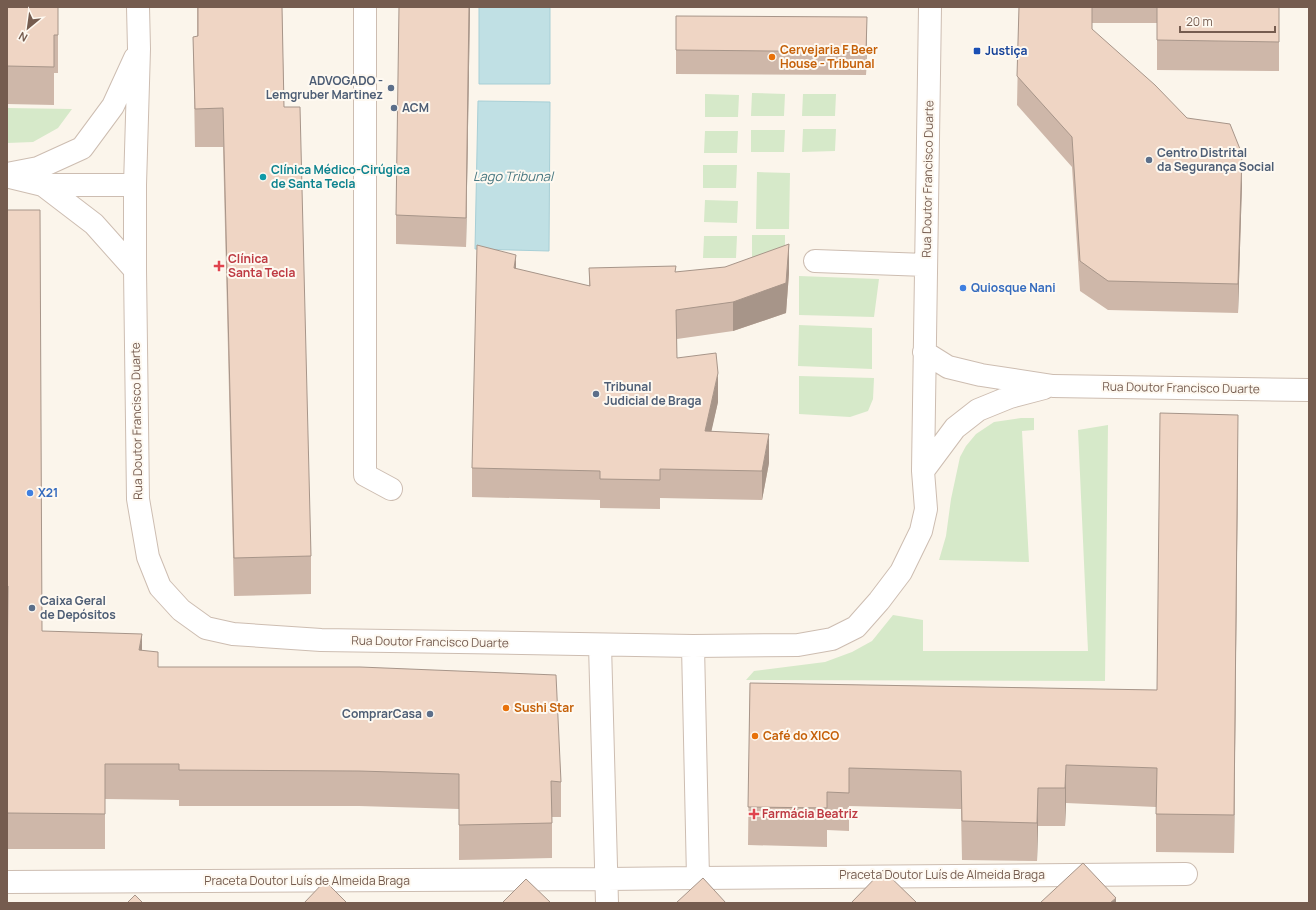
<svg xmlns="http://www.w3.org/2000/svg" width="1316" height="910" font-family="Manrope,sans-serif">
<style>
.green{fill:#d6e9c9}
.water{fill:#c0e0e4;stroke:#a7cfd6}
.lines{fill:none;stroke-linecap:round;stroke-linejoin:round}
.minor-casing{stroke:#cdbdb1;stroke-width:24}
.minor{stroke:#fff;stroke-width:22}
.wall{fill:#ceb7a9}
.shaded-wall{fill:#a79589}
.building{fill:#efd5c4;stroke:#a79589}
.transit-dot{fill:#1a4fb4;stroke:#fef9f1;stroke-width:1.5}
.food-dot{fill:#e8710a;stroke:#fef9f1;stroke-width:1.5}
.service-dot{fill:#5c6f8a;stroke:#fef9f1;stroke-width:1.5}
.culture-dot{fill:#0f9aa8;stroke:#fef9f1;stroke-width:1.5}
.health-dot{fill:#e0444e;stroke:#fef9f1;stroke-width:1.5}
.shop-dot{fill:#3f7fe0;stroke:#fef9f1;stroke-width:1.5}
.labels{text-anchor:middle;stroke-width:4;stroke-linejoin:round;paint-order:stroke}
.food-label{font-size:12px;font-weight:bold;fill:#c56008;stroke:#fef9f1;text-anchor:start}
.transit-label{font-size:12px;font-weight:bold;fill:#164399;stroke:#fef9f1;text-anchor:start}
.service-label{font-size:12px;font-weight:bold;fill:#4e5e75;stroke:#fef9f1;text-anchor:start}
.culture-label{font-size:12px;font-weight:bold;fill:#0d838f;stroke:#fef9f1;text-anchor:start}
.street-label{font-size:12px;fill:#755c4f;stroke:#fef9f1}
.health-label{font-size:12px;font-weight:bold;fill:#be3a42;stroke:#fef9f1;text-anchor:start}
.shop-label{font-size:12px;font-weight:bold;fill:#366cbe;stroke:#fef9f1;text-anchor:start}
.water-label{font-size:13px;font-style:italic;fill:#477780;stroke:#fef9f1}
</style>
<rect width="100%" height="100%" fill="#fbf5eb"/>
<path class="green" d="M 752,93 L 785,94 L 784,116 L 751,116 Z
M 705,94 L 739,95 L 738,117 L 705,117 Z
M 803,94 L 836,94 L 835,116 L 802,116 Z
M 7,108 L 72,109 L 58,128 L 33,142 L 7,143 Z
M 803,129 L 836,129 L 835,151 L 802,152 Z
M 751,130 L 785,130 L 784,152 L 751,152 Z
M 705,131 L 738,131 L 737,153 L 704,153 Z
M 703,165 L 737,165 L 736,188 L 703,188 Z
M 757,172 L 790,173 L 789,229 L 756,229 Z
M 705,200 L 738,201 L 737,223 L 704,222 Z
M 752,235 L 785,235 L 785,257 L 752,257 Z
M 704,236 L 737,236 L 736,258 L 703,258 Z
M 799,276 L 879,279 L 874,317 L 799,315 Z
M 799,325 L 872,328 L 872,369 L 798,366 Z
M 799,376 L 874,378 L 873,399 L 868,411 L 850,417 L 799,414 Z
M 1021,418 L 1034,418 L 1034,430 L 1022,431 L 1029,562 L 939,560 L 946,536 L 951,499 L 960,457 L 966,446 L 976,434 L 994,422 Z
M 1108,425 L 1105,681 L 746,680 L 754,671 L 825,662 L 852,652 L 872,641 L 893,615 L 923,620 L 923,651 L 1088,651 L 1078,430 Z"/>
<path class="water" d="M 479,7 L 550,7 L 550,84 L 479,84 Z
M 478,101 L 550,102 L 549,251 L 475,249 Z"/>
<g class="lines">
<defs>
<path id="minor" d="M 138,7 L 139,49 L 135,185 L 135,270 L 138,499 L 148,557 L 160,587 L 181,610 L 206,628 L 233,634 L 321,640 L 522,643 L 693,646 L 798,645 L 832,639 L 856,627 L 879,601 L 901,572 L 921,531 L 926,509 L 923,471 L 930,7
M 365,7 L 365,475 L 391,489
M 7,174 L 38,168 L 82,148 L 113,106 L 135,58
M 10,177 L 43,185 L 135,185
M 43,185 L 94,224 L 135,270
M 815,261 L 926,265
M 924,352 L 948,367 L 981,375 L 1053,386 L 1309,390
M 923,471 L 955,428 L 978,410 L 1010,397 L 1044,388
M 600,645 L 607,903
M 698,878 L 1186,874
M 7,882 L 607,879 L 698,878 L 693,646"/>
</defs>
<use href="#minor" class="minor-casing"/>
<use href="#minor" class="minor"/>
</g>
<path class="wall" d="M 7,7 L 58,7 L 58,73 L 54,73 L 54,105 L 7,104 Z
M 197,7 L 282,7 L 284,107 L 311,556 L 311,594 L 234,596 L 223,147 L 195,147 L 193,37 L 197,37 Z
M 470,7 L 466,247 L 396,244 L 396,215 Z
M 1019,7 L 1279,7 L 1279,71 L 1157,70 L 1157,23 L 1092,23 L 1092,30 L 1242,183 L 1238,313 L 1108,310 L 1080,291 L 1072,167 L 1017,105 Z
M 676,16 L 867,40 L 866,75 L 676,74 Z
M 7,210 L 42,631 L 142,650 L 158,667 L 561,782 L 561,817 L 552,817 L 552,858 L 459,860 L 459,809 L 359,806 L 179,806 L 179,800 L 105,799 L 105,849 L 7,849 L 7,686 L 8,621 L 7,621 Z
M 589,268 L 676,272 L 789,273 L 786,313 L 733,331 L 677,339 L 677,358 L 718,402 L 711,431 L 769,463 L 762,500 L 660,498 L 660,509 L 600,508 L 600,500 L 472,497 L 472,468 L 516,269 L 589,286 Z
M 1238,453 L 1234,853 L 1156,852 L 1156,807 L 1066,803 L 1065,826 L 1038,826 L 1037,861 L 962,860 L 961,809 L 849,806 L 849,831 L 827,830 L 827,847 L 748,845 L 750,683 L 1157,690 Z"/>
<path class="shaded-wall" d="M 469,7 L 470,7 L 466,247 L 466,218 Z
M 867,17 L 867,40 L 866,75 L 866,52 Z
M 1242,154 L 1242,183 L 1238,313 L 1238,284 Z
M 789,244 L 789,273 L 786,313 L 733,331 L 733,302 Z
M 516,255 L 516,284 L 514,268 Z
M 718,373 L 718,402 L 705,460 L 705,431 Z
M 1238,415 L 1238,453 L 1234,853 L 1234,815 Z
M 769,434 L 769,463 L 762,500 L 762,471 Z
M 142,634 L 142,669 L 139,650 Z
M 1066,765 L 1066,803 L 1065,826 L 1065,788 Z
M 1038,788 L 1038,826 L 1037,861 L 1037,823 Z
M 1116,898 L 1116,903 L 1110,903 Z"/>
<path class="building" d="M 7,7 L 58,7 L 58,35 L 54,35 L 54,67 L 7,66 Z
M 198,7 L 282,7 L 284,107 L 300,107 L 311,556 L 234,558 L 223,108 L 195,109 L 193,37 L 198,36 Z
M 399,7 L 469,7 L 466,218 L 396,215 Z
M 1019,7 L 1092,7 L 1092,29 L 1155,85 L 1187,118 L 1230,124 L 1242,154 L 1238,284 L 1108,281 L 1080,261 L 1072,137 L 1017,76 Z
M 1157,7 L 1279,7 L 1279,42 L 1157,40 Z
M 676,16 L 867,17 L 866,52 L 676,50 Z
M 7,210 L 40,210 L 42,631 L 142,634 L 139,650 L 158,652 L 158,667 L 360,667 L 556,675 L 561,782 L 551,781 L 552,823 L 459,825 L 459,774 L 359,771 L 179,770 L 179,764 L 105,764 L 105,814 L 7,813 L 7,686 L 8,586 L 7,586 Z
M 789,244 L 786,283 L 733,302 L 676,310 L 677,358 L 716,353 L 718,373 L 705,431 L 769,434 L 762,471 L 660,469 L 660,480 L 600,479 L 600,471 L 472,468 L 477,245 L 516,255 L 514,268 L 590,286 L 589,268 L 676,266 L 675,272 L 725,267 Z
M 1160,413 L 1238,415 L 1234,815 L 1156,814 L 1157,768 L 1066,765 L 1065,788 L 1038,788 L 1037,823 L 962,821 L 961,771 L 849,768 L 849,793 L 827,792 L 827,808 L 748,807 L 750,683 L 1157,690 Z
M 1083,863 L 1116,898 L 1110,903 L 1040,903 Z
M 883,870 L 917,903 L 851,903 Z
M 703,878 L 726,903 L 676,903 Z
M 526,879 L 551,903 L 502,903 Z
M 325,881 L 347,903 L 304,903 Z
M 135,895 L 143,903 L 127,903 Z"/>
<rect class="transit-dot" x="973" y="47" width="8" height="8" rx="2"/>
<g class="food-dot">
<circle cx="772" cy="57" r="4"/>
<circle cx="506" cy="708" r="4"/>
<circle cx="755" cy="736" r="4"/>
</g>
<g class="service-dot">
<circle cx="391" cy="88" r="4"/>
<circle cx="394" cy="108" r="4"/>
<circle cx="1149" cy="160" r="4"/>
<circle cx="596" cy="394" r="4"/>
<circle cx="32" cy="608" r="4"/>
<circle cx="430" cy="714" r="4"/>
</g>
<circle class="culture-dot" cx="263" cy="177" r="4"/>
<g class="health-dot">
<path d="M217 260h4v4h4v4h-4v4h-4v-4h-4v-4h4z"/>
<path d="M752 808h4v4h4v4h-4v4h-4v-4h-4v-4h4z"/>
</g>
<g class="shop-dot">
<circle cx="963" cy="288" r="4"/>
<circle cx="30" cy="493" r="4"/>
</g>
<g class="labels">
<g class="food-label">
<text x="780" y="54">Cervejaria F Beer<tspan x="780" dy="14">House - Tribunal</tspan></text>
<text x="514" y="712">Sushi Star</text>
<text x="763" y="740">Café do XICO</text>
</g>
<g class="transit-label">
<text x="985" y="55">Justiça</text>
</g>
<g class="service-label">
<text x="383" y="85" text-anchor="end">ADVOGADO -<tspan x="383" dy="14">Lemgruber Martinez</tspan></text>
<text x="402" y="112">ACM</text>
<text x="1157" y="157">Centro Distrital<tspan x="1157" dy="14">da Segurança Social</tspan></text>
<text x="604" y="391">Tribunal<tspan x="604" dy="14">Judicial de Braga</tspan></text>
<text x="40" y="605">Caixa Geral<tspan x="40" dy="14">de Depósitos</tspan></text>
<text x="422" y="718" text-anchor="end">ComprarCasa</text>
</g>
<g class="culture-label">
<text x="271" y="174">Clínica Médico-Cirúgica<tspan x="271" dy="14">de Santa Tecla</tspan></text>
</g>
<g class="street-label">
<text transform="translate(928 179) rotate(-89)" y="4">Rua Doutor Francisco Duarte</text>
<text transform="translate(1181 388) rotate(1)" y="4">Rua Doutor Francisco Duarte</text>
<text transform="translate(137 421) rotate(-91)" y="4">Rua Doutor Francisco Duarte</text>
<text transform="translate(430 642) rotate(1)" y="4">Rua Doutor Francisco Duarte</text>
<text x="942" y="879">Praceta Doutor Luís de Almeida Braga</text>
<text x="307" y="885">Praceta Doutor Luís de Almeida Braga</text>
</g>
<g class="health-label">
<text x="228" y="263">Clínica<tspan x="228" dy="14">Santa Tecla</tspan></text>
<text x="762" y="818">Farmácia Beatriz</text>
</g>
<g class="shop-label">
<text x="971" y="292">Quiosque Nani</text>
<text x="38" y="497">X21</text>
</g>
<g class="water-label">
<text x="513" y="181">Lago Tribunal</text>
</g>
</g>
<rect width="1316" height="910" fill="none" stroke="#755c4f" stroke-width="16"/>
<g transform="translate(28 28) rotate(209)" stroke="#fef9f1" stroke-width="3" paint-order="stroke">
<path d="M0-3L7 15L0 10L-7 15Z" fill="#755c4f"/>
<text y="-6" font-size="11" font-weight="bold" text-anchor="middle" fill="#755c4f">N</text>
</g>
<path d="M1180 26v6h95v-6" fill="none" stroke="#755c4f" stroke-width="2"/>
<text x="1186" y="26" font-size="12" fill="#755c4f" stroke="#fef9f1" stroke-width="3" paint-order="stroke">20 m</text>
</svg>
